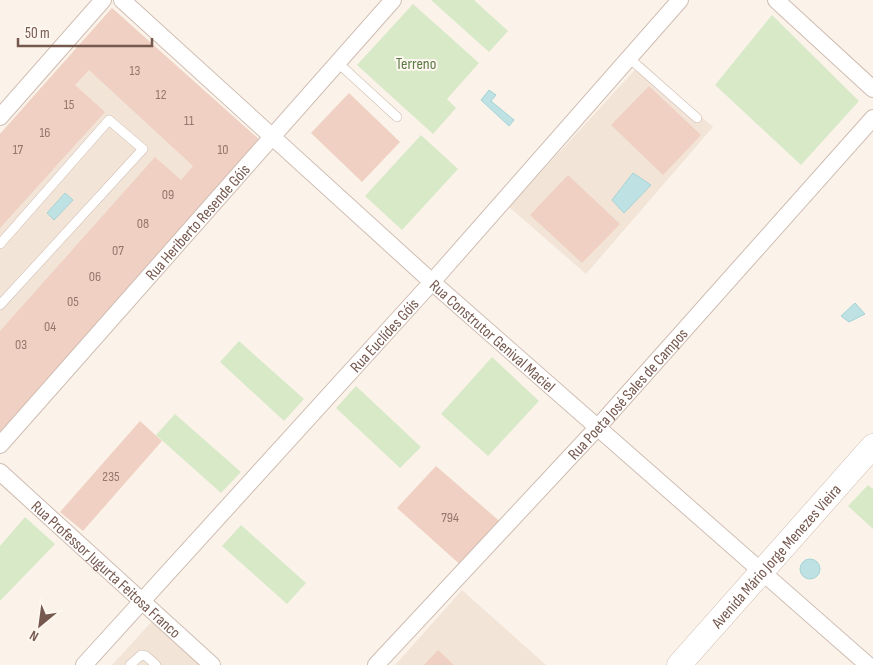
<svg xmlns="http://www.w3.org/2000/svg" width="873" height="665" font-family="'Sofia Sans Condensed',sans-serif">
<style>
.residential{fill:#f3e4d8}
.green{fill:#d8e9c8}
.water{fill:#bee2e4;stroke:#a5d3d5}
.building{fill:#efd0c2}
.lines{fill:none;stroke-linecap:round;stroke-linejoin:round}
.lane-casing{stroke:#cfbcb2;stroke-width:10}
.street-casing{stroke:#cfbcb2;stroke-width:18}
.secondary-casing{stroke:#d2bbb0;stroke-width:25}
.lane{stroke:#fff;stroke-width:9}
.street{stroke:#fff;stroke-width:16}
.secondary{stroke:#fff;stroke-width:24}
.labels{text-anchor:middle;stroke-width:4;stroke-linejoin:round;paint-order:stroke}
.number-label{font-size:14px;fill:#94766b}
.park-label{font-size:16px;fill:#5b7946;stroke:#fef7f0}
.street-label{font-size:16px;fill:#75584e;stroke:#fef7f0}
</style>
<rect width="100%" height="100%" fill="#fbf3e9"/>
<path class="residential" d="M 112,8 L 262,142 L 0,435 L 0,134 Z
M 642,62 L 713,127 L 586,274 L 509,207 Z
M 462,590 L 546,665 L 395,665 Z
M 153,620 L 203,665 L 112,665 Z"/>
<path class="green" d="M 431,0 L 474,0 L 508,31 L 489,52 Z
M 413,4 L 479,63 L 447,99 L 456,108 L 433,134 L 357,65 Z
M 772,15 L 859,101 L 801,165 L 715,85 Z
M 421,135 L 458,169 L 402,230 L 365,196 Z
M 239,341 L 304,399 L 284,421 L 220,362 Z
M 492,357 L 539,401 L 488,456 L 441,414 Z
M 356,386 L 421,447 L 400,468 L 336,408 Z
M 175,414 L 241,472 L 221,493 L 156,435 Z
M 868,485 L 873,489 L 873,529 L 848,506 Z
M 25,517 L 55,544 L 0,601 L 0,546 Z
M 241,525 L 306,583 L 287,604 L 222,546 Z"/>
<path class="water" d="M 489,90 L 496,95 L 491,101 L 514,120 L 509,126 L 481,100 Z
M 633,173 L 651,185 L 624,213 L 612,200 Z
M 65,193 L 73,200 L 54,220 L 47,213 Z
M 855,303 L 865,314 L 849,322 L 841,316 Z
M800 569a10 10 0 1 1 20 0a10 10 0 1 1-20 0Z"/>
<path class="building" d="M 112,8 L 262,142 L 0,435 L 0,331 L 155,157 L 181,180 L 193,166 L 89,70 L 75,85 L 105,112 L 0,228 L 0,134 Z
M 649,86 L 701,135 L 663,175 L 611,125 Z
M 349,93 L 400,142 L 362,182 L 311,133 Z
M 568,175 L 620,224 L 582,263 L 530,215 Z
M 140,421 L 162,441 L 83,531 L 60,512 Z
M 436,466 L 504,525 L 464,568 L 397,508 Z
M 438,650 L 454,665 L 424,665 Z"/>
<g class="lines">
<defs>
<path id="lane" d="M 629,58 L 697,118
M 337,62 L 397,117
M 0,244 L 109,120 L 143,149 L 0,305
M 130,665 L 141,655 L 146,656 L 156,665"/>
<g id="street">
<path id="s1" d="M 122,0 L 432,282 L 868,665"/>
<path d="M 776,0 L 873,89"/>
<path d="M 0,117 L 103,0"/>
<path id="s2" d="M 0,445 L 393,0"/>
<path id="s3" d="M 0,472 L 212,665"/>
<path id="s4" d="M 84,665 L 432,282 L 680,0"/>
<path id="s5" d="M 376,665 L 597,428 L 873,118"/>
</g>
<g id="secondary">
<path id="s6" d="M 679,665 L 873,446"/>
</g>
</defs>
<use href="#lane" class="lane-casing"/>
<use href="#street" class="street-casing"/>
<use href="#secondary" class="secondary-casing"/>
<use href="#lane" class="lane"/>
<use href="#street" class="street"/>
<use href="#secondary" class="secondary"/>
</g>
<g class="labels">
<g class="number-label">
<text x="135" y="75">13</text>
<text x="161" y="99">12</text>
<text x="69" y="109">15</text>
<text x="189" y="125">11</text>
<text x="45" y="137">16</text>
<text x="18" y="154">17</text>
<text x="223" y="154">10</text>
<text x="168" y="199">09</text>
<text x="143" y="228">08</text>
<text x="118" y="255">07</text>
<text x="95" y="281">06</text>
<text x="73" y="306">05</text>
<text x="50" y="331">04</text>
<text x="21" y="349">03</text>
<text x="111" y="481">235</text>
<text x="450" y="522">794</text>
</g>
<g class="park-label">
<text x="416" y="69">Terreno</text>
</g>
<g class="street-label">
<text dy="6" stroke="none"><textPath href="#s2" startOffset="298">Rua Heriberto Resende Góis</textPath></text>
<text dy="6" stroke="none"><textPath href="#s4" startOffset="446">Rua Euclídes Góis</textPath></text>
<text dy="6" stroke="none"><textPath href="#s1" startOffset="500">Rua Construtor Genival Maciel</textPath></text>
<text dy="6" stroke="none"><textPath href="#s5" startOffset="370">Rua Poeta José Sales de Campos</textPath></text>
<text dy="6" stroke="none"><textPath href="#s6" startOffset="146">Avenida Mário Jorge Menezes Vieira</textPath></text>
<text dy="6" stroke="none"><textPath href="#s3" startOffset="144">Rua Professor Jugurta Feitosa Franco</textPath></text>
</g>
</g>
<g transform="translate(40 625) rotate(209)" stroke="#fef7f0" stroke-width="4" paint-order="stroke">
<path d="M0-4L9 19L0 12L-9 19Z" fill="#75584e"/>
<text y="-8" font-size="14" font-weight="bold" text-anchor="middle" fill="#75584e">N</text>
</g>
<path d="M18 38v8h134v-8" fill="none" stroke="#75584e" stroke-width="2.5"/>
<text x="25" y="38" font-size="15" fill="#75584e" stroke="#fef7f0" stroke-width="4" paint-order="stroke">50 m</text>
</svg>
